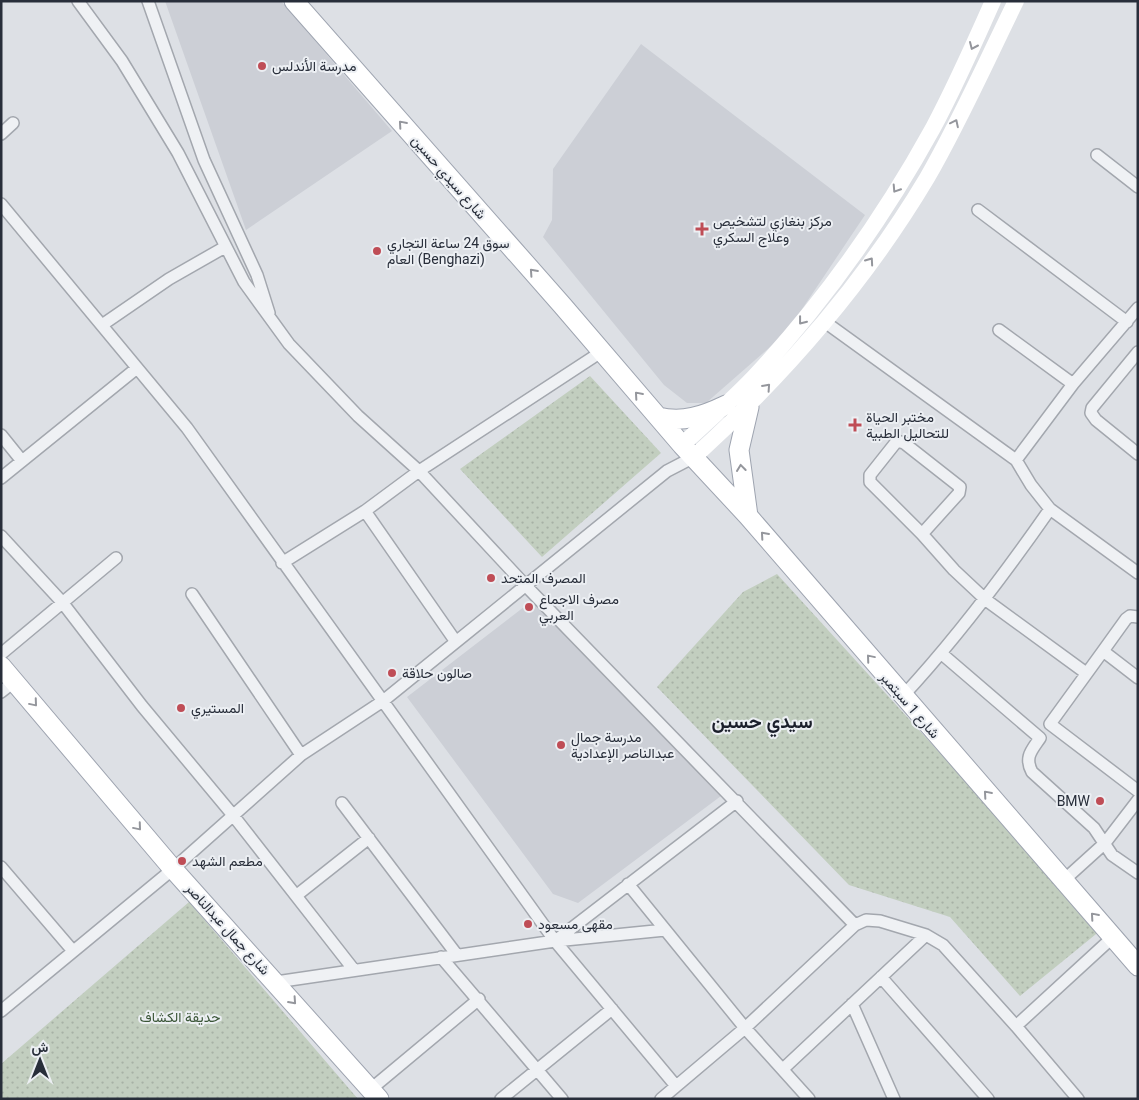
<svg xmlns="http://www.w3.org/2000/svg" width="1139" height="1100" font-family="Roboto,Vazirmatn,sans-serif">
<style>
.built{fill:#cccfd6}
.grass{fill:url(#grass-dots)}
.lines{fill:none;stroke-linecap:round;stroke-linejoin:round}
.minor-casing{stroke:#a3a7ae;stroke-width:14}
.primary-casing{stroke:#9ea4b0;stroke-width:21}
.minor{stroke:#eff1f4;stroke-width:11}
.secondary{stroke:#fff;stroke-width:16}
.primary{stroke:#fff;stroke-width:19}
.oneway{stroke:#94969c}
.poi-dot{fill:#bf4d56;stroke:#eceff3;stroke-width:2}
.labels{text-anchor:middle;stroke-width:4;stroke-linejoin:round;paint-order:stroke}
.poi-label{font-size:14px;fill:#282e3a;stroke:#eceff3;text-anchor:start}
.street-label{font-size:14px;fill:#282e3a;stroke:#eceff3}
.park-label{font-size:14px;fill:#3a5537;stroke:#eceff3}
.district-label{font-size:19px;font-weight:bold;fill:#1b1f2b;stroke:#eceff3}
</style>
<defs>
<pattern id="grass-dots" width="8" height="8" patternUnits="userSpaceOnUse" patternTransform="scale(1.25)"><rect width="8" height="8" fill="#c2cebf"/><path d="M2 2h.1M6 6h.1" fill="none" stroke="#a7b1a5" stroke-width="1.8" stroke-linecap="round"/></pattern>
</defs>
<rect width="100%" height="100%" fill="#dde0e5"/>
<path class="built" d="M 165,1 L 281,1 L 392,131 L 246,230 Z
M 641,44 L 865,215 L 786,333 L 706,403 L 687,403 L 664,385 L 543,237 L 552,220 L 553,169 Z
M 537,597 L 725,793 L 578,903 L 553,894 L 407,697 Z"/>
<path class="grass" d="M 590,376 L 661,453 L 542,557 L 460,469 Z
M 777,574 L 1101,930 L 1020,996 L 950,917 L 849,885 L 657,687 L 743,592 Z
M 189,902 L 358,1099 L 1,1099 L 1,1064 Z"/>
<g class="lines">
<defs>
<path id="minor" d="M 78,1 L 122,61 L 178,153 L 244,282 L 289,344 L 358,416 L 419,471 L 526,586 L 855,925 L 866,920 L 880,921 L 926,935 L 943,945 L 1016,1026 L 1113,937
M 148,1 L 204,160 L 257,275 L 269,313
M 1,134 L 13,123
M 1097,155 L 1138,187
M 1,204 L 187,428 L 555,941 L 676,1086
M 978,210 L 1127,322
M 1138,308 L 1073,384 L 1016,460 L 1031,485 L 1050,509 L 1138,573
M 825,322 L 1016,460
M 102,325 L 169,279 L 225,247
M 999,330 L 1073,384
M 1138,352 L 1092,408 L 1091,413 L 1096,420 L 1138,454
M 1,435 L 22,461
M 1,478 L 137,368
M 365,511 L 456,642
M 922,534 L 959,493 L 960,487 L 904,443 L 897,441 L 870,475 L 870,482 L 922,534 L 954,570 L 986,600 L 1086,673
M 1,536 L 62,602 L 142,706 L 232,814 L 354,970
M 282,563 L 365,511 L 419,471 L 601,352
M 192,594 L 301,755
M 1103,651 L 1126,619 L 1130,616 L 1138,617
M 1,654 L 116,558
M 942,654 L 1040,738 C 1032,750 1024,757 1032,772 L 1094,828 L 1112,855 L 1138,873
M 1138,678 L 1103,651 L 1050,724 L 1138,791
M 1,692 L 15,681
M 902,697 C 957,638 1004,575 1050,509
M 342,803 L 457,955
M 1,867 L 73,951
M 1063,881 L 1105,843 L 1138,800
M 628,884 L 745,1028 L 809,1099
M 297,895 L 369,838
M 555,941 L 737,801
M 441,957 L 562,1099
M 881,977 L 988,1099
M 276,982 L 555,941 L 665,930
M 852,1004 L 894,1099
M 1,1011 L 173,869 L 301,755 L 383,701 L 667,471 L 694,457
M 1016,1026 L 1078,1099
M 783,1069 L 926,935
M 371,1089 L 479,999
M 501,1099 L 612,1009
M 661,1099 L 745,1028 L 855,925"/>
<path id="primary" d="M 294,1 L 562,305 L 682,445 L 748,516 L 1138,966
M 658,417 C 683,423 703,416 726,405
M 748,516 L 739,450 L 749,407
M 1,666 L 173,869 L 379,1099"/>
</defs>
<use href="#minor" class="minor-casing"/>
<use href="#primary" class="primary-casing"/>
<use href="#minor" class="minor"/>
<path class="secondary" d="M 682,445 C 706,423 731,401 754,377 C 823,303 884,217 933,128 C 955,87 974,44 993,1
M 694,457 C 784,375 865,282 927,178 C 960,121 987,60 1016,1"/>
<use href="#primary" class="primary"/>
</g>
<defs><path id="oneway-chevron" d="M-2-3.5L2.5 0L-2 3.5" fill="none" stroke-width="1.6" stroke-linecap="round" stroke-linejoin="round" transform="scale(1.25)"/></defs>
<g class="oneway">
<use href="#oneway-chevron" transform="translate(973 46) rotate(114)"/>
<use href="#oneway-chevron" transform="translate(955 123) rotate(-64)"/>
<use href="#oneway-chevron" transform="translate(402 124) rotate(-131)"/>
<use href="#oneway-chevron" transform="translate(896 189) rotate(123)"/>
<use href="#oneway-chevron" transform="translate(870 261) rotate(-55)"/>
<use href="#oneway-chevron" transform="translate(533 272) rotate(-132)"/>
<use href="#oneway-chevron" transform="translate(802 321) rotate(128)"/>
<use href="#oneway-chevron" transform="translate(767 387) rotate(-48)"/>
<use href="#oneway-chevron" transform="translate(638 395) rotate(-131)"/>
<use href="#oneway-chevron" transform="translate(741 468) rotate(-97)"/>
<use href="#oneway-chevron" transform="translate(764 535) rotate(-131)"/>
<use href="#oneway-chevron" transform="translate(870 658) rotate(-130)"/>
<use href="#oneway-chevron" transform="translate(34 703) rotate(50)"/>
<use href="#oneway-chevron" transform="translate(987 794) rotate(-131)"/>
<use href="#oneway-chevron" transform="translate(138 827) rotate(50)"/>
<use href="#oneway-chevron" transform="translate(1094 916) rotate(-131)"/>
<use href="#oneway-chevron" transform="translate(293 1001) rotate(48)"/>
</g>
<g class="poi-dot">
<circle cx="262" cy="66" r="5"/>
<path d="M699.5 221.5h5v5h5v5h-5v5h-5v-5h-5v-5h5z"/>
<circle cx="377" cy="251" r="5"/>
<path d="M852.5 417.5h5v5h5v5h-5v5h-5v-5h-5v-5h5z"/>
<circle cx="491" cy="578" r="5"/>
<circle cx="529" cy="607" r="5"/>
<circle cx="392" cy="673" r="5"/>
<circle cx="181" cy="708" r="5"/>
<circle cx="561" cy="745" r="5"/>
<circle cx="1100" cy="801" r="5"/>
<circle cx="182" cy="861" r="5"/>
<circle cx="528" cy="924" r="5"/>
</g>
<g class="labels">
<g class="poi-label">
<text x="272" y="71">مدرسة الأندلس</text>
<text x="713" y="226">مركز بنغازي لتشخيص<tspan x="713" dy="16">وعلاج السكري</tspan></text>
<text x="387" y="248">سوق 24 ساعة التجاري<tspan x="387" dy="16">العام (Benghazi)</tspan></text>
<text x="866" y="422">مختبر الحياة<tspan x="866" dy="16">للتحاليل الطبية</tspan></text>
<text x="501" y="583">المصرف المتحد</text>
<text x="539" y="604">مصرف الاجماع<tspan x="539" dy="16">العربي</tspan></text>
<text x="402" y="678">صالون حلاقة</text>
<text x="191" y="713">المستيري</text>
<text x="571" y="742">مدرسة جمال<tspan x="571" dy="16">عبدالناصر الإعدادية</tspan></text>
<text x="1090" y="806" text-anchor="end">BMW</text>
<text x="192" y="866">مطعم الشهد</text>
<text x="538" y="929">مقهى مسعود</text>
</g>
<g class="street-label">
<text transform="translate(449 177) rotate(49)" y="5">شارع سيدي حسين</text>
<text transform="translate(910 705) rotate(49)" y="5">شارع 1 سبتمبر</text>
<text transform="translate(228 929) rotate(48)" y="5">شارع جمال عبدالناصر</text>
</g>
<g class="park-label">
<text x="180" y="1022">حديقة الكشاف</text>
</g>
<g class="district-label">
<text x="762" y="728">سيدي حسين</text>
</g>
</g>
<rect width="1139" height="1100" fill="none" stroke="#282e3a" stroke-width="5"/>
<g transform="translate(40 1060)" stroke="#eceff3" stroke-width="4" paint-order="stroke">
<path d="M0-4L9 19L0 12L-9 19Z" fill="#282e3a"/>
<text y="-8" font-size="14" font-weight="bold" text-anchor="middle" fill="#282e3a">ش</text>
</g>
</svg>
